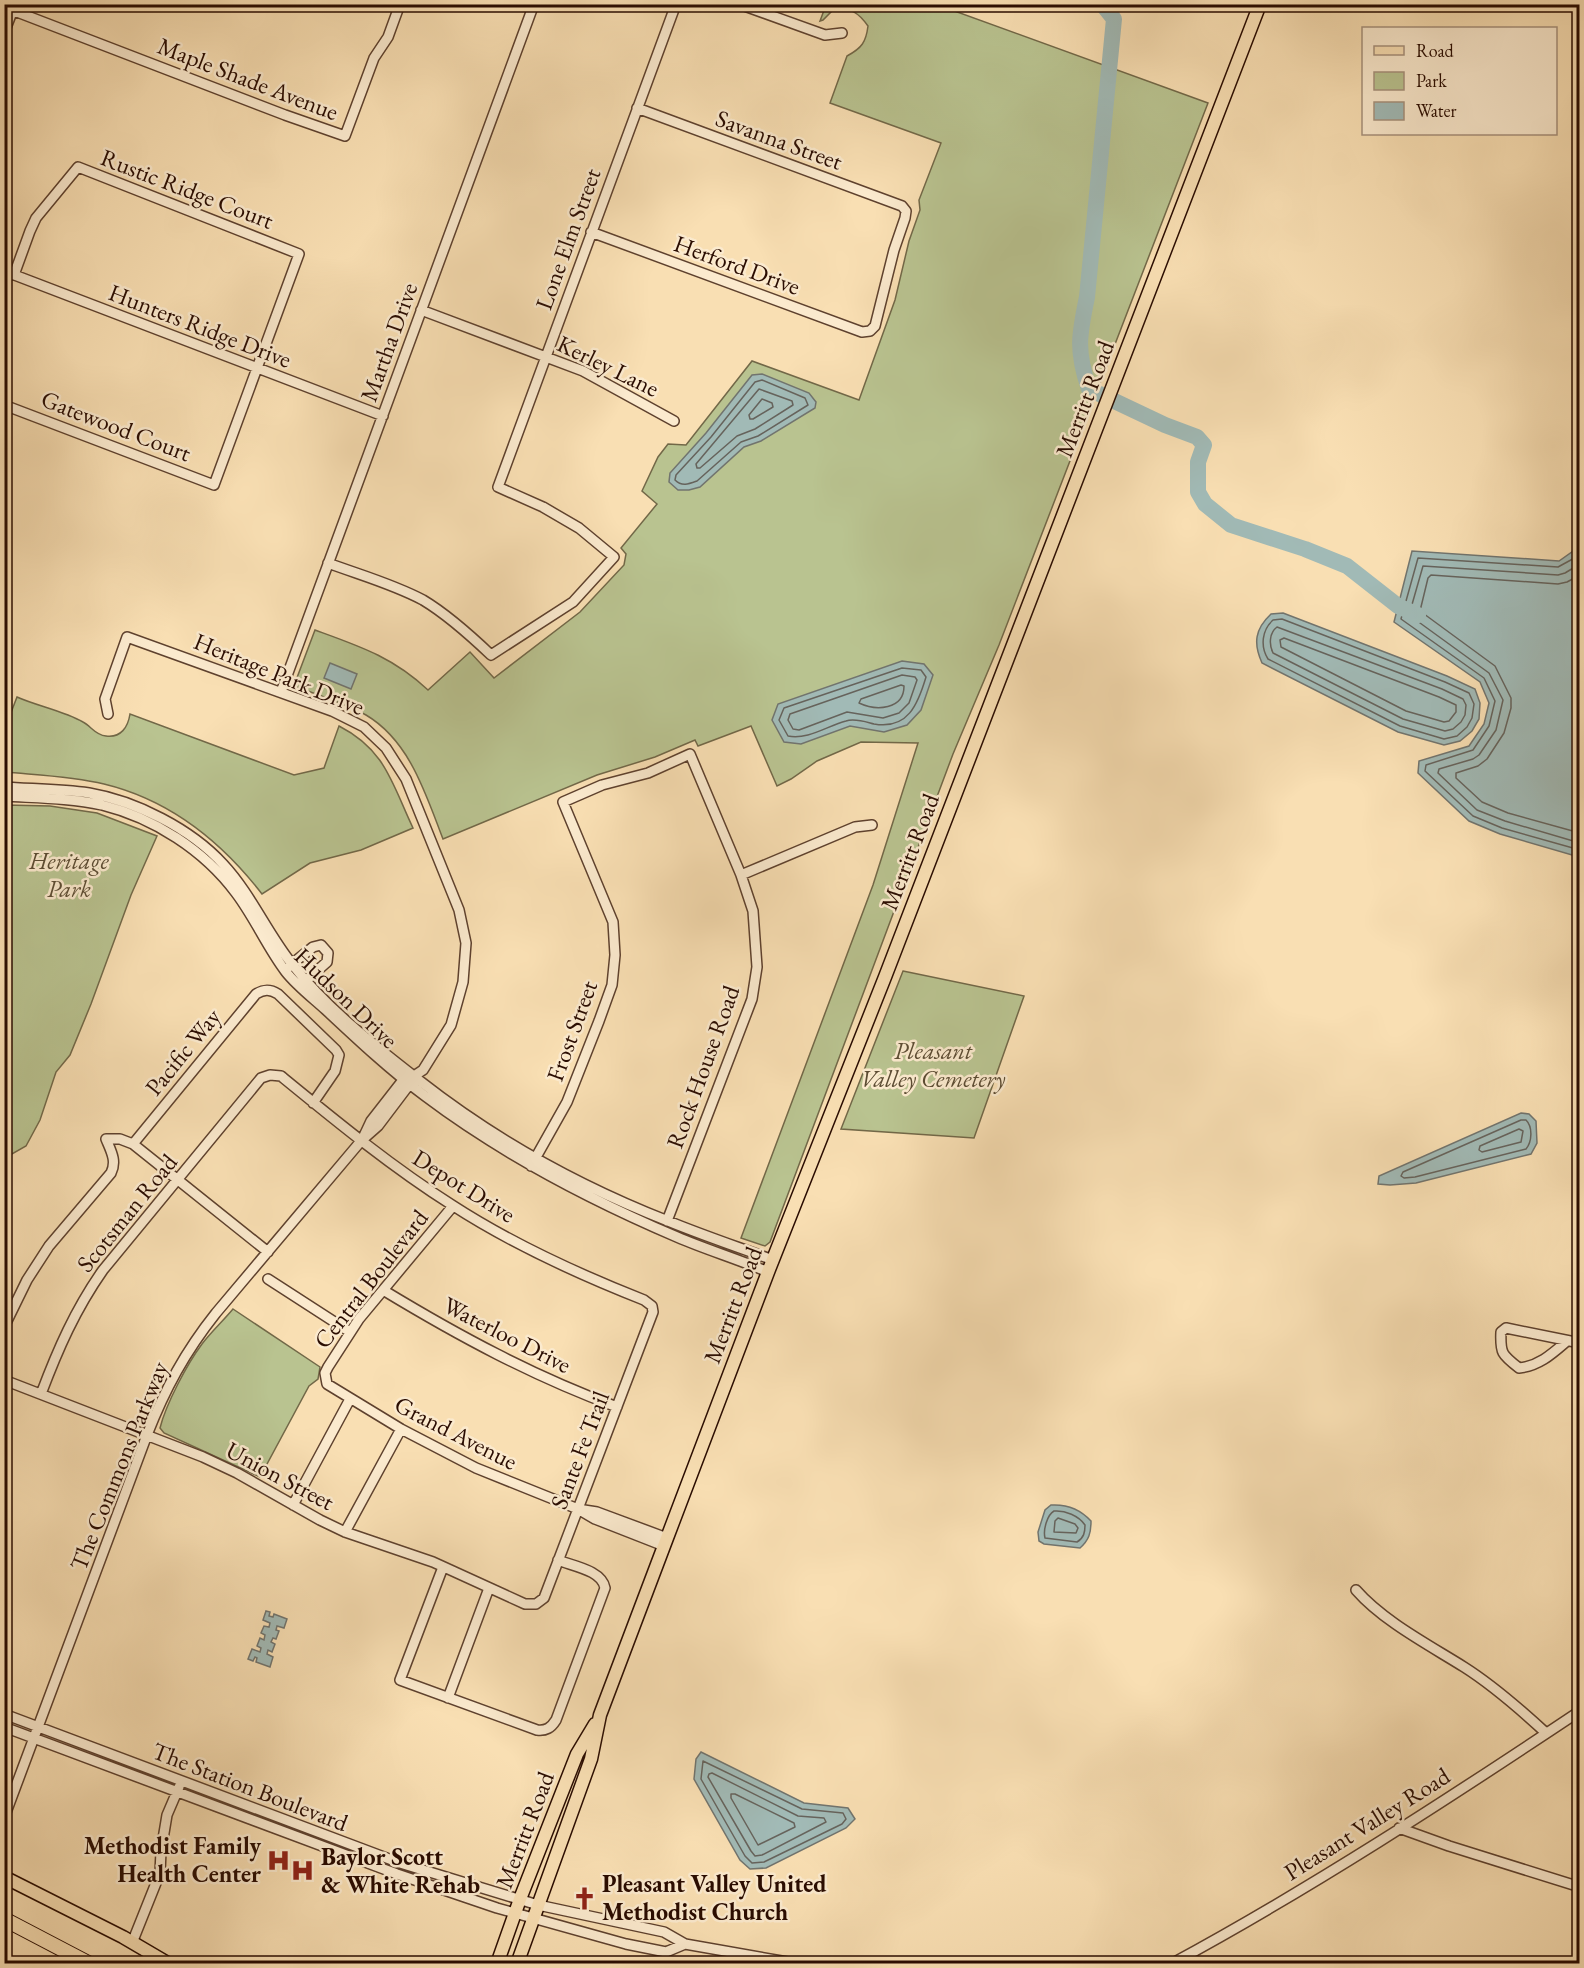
<svg xmlns="http://www.w3.org/2000/svg" width="1584" height="1968" font-family="'EB Garamond',serif">
<style>
.green{fill:#b9c390;stroke:#726848;stroke-width:1.5}
.water{fill:#a1bab6;stroke:#71746e;stroke-width:1.5}
.lines{fill:none;stroke-linecap:round;stroke-linejoin:round}
.shore{stroke:#66635c;stroke-width:1.5}
.river{stroke:#a1bab6;stroke-width:16}
.minor-casing{stroke:#5e412e;stroke-width:12}
.major-casing{stroke:#2a0c01;stroke-width:15}
.highway-casing{stroke:#2a0c01;stroke-width:16}
.minor{stroke:#fbeace;stroke-width:9}
.major{stroke:#f9dfb3;stroke-width:12}
.highway{stroke:#f9dfb3;stroke-width:14}
.labels{text-anchor:middle;stroke-width:5;stroke-linejoin:round;paint-order:stroke}
.street-label{font-size:24px;fill:#2a0c01;stroke:#fbeace}
.park-label{font-size:24px;font-style:italic;fill:#5c4c33;stroke:#fbeace}
.poi-label{font-size:24px;font-weight:bold;fill:#2a0c01;stroke:#fbeace;text-anchor:start}
</style>
<rect width="100%" height="100%" fill="#f9dfb3"/>
<filter id="stains"><feTurbulence type="fractalNoise" baseFrequency=".00333" numOctaves="4"/><feColorMatrix values="0 0 0 0 .2 0 0 0 0 .09 0 0 0 0 .02 0 0 0 .5 -.17"/></filter>
<radialGradient id="worn" r=".72"><stop offset=".6" stop-color="#630" stop-opacity="0"/><stop offset="1" stop-color="#630" stop-opacity=".3"/></radialGradient>
<path class="green" d="M 826,5 L 938,5 L 1208,103 L 999,645 L 953,754 L 770,1242 L 765,1246 L 741,1238 L 873,885 L 918,743 L 861,742 L 817,761 L 791,779 L 777,786 L 751,726 L 698,746 L 695,740 L 655,757 L 597,775 L 443,839 C 426,795 410,741 366,715 C 345,703 320,696 297,687 L 295,683 L 315,630 C 359,646 393,657 428,690 L 470,652 L 494,678 L 580,612 L 624,565 L 626,554 L 621,548 L 657,504 L 642,491 L 658,457 L 668,444 L 686,445 L 752,361 L 859,400 L 895,300 L 909,241 L 920,210 L 919,200 L 941,143 L 830,103 L 847,56 C 862,48 866,42 868,26 C 858,12 851,8 834,9 L 823,20 L 820,21 Z
M 17,697 C 37,706 64,711 83,722 C 91,726 95,735 106,736 C 121,738 128,727 130,714 L 294,775 L 324,768 L 339,726 C 386,750 392,784 413,828 L 361,850 L 310,863 L 262,894 C 221,841 170,800 104,784 C 72,776 37,775 5,772 L 5,728 Z
M 5,805 L 50,806 L 97,813 L 157,836 L 131,895 L 91,1004 L 70,1055 L 56,1072 L 40,1120 L 26,1146 L 5,1158 Z
M 903,971 L 1024,996 L 974,1138 L 841,1129 Z
M 233,1309 L 320,1367 L 318,1379 L 309,1386 L 260,1477 L 164,1433 L 160,1428 C 166,1404 187,1364 202,1344 C 211,1332 223,1321 233,1309 Z"/>
<path class="water" d="M 762,374 L 809,393 L 816,402 L 815,408 L 761,441 L 744,447 L 700,487 L 689,490 L 678,490 L 669,482 L 670,473 L 706,433 L 752,375 Z
M 1579,547 L 1579,857 L 1500,834 L 1469,821 L 1418,773 L 1419,761 L 1469,746 L 1484,724 L 1489,703 L 1480,682 L 1394,622 L 1412,551 L 1559,561 Z
M 1283,613 L 1447,676 L 1475,689 L 1480,703 L 1479,719 L 1472,731 L 1460,741 L 1444,745 L 1398,732 L 1262,663 C 1253,643 1255,629 1271,614 Z
M 902,661 L 924,664 L 933,675 L 921,710 L 907,725 L 884,732 L 850,726 L 801,744 L 784,742 L 772,720 L 778,704 Z
M 330,663 L 357,674 L 351,689 L 324,678 Z
M 1521,1113 L 1529,1114 L 1536,1121 L 1537,1143 L 1531,1154 L 1416,1183 L 1390,1185 L 1378,1184 L 1379,1176 Z
M 1051,1505 C 1067,1504 1081,1510 1091,1521 C 1091,1533 1089,1540 1080,1548 L 1044,1544 L 1039,1541 L 1038,1532 L 1045,1510 Z
M 266,1611 L 270,1612 L 269,1616 L 273,1617 L 274,1614 L 287,1619 L 284,1628 L 277,1626 L 276,1630 L 279,1631 L 276,1639 L 273,1638 L 271,1642 L 275,1644 L 272,1652 L 268,1650 L 267,1654 L 273,1657 L 270,1667 L 256,1662 L 257,1658 L 255,1657 L 253,1661 L 248,1659 L 252,1649 L 260,1652 L 261,1648 L 257,1646 L 260,1638 L 264,1640 L 265,1635 L 261,1633 L 264,1626 L 269,1627 L 270,1623 L 263,1620 Z
M 701,1752 L 804,1803 L 848,1808 L 855,1819 L 846,1828 L 766,1868 L 750,1869 L 740,1860 L 694,1779 L 696,1759 Z"/>
<g class="lines">
<path class="shore" d="M 762,380 L 805,398 L 808,405 L 758,436 L 741,442 L 697,481 C 689,484 682,487 675,480 L 676,475 L 711,437 L 755,382 Z
M 759,389 L 792,401 L 793,405 L 755,429 L 737,436 L 700,468 L 697,468 L 696,464 Z
M 762,399 L 772,403 L 773,407 L 753,419 L 750,419 L 749,415 Z
M 1580,555 L 1558,567 L 1418,558 L 1401,619 L 1484,678 L 1495,701 L 1489,726 L 1473,750 L 1426,765 L 1425,771 L 1473,816 L 1502,828 L 1580,850
M 1580,564 L 1565,573 L 1558,575 L 1423,566 L 1409,615 L 1489,673 L 1503,700 L 1496,730 L 1479,755 L 1473,759 L 1439,769 L 1438,773 L 1477,810 L 1505,821 L 1580,843
M 1580,575 L 1567,582 L 1558,584 L 1431,575 L 1428,578 L 1420,611 L 1495,666 L 1511,698 L 1511,708 L 1504,733 L 1487,759 L 1478,766 L 1456,773 L 1456,778 L 1482,802 L 1508,813 L 1580,833
M 1282,619 L 1445,682 L 1469,693 L 1474,704 L 1472,718 L 1467,727 L 1457,736 L 1444,739 L 1400,726 L 1268,659 C 1260,646 1262,630 1273,620 Z
M 1277,627 L 1442,689 L 1463,699 L 1466,705 L 1465,715 L 1461,722 L 1453,729 L 1445,731 L 1403,719 L 1273,653 C 1269,645 1269,633 1277,627 Z
M 1284,638 L 1439,697 L 1456,705 L 1456,712 L 1449,721 L 1444,722 L 1406,711 L 1281,647 L 1280,640 Z
M 902,668 L 921,670 L 926,677 C 918,704 908,730 874,724 C 866,722 855,718 846,721 C 827,726 808,740 788,736 L 779,720 L 784,708 Z
M 902,675 L 915,677 L 917,680 L 909,703 L 899,713 L 883,718 L 847,712 L 799,730 L 793,729 L 788,720 L 790,714 Z
M 901,685 L 904,686 C 904,710 876,711 859,703 L 861,699 Z
M 1521,1120 L 1526,1120 C 1533,1127 1532,1142 1526,1149 L 1415,1177 L 1404,1178 L 1401,1176 L 1403,1172 Z
M 1519,1129 L 1523,1131 L 1521,1142 L 1482,1152 L 1479,1150 L 1480,1146 Z
M 1054,1511 C 1065,1510 1079,1516 1085,1525 C 1085,1532 1084,1538 1077,1542 L 1045,1538 C 1043,1530 1047,1515 1054,1511 Z
M 1058,1518 L 1075,1524 L 1078,1528 L 1076,1533 L 1054,1532 L 1055,1521 Z
M 703,1761 L 802,1809 L 843,1813 L 846,1819 L 842,1824 L 764,1862 L 752,1863 L 745,1856 L 701,1779 Z
M 712,1773 L 798,1816 L 824,1818 L 826,1822 L 762,1855 L 755,1856 L 751,1851 L 708,1777 L 709,1774 Z
M 731,1794 L 735,1794 L 794,1823 L 795,1827 L 758,1845 L 731,1798 Z"/>
<path class="river" d="M 1102,4 L 1114,19 L 1087,297 C 1079,335 1076,351 1089,389 L 1165,425 L 1197,437 L 1204,445 L 1198,462 L 1198,492 L 1205,504 L 1231,525 L 1305,549 L 1347,566 L 1398,606 L 1418,615"/>
<defs>
<path id="minor" d="M 739,4 L 825,35 L 842,33
M 4,7 L 285,115 L 345,136 L 374,58 L 388,37 L 400,4
M 4,33 L 14,7
M 591,232 L 862,332 L 870,331 L 875,326 L 894,250 L 905,218 L 906,211 L 902,206 L 637,108
M 4,271 L 383,416
M 421,310 L 583,371 L 674,421
M 4,405 L 214,485 L 299,254 L 78,167 L 36,218 L 30,231 L 14,275
M 328,563 C 360,575 393,584 423,600 C 448,615 470,635 491,655 L 573,602 L 614,557 L 579,528 L 543,507 L 498,487 L 676,4
M 281,692 L 534,4
M 108,714 L 105,699 L 127,637 L 332,711 L 364,727 L 386,748 L 406,779 L 459,910 L 466,943 L 463,982 L 451,1025 L 423,1070 L 414,1076 L 403,1080 L 371,1121 L 363,1138
M 4,787 C 32,789 61,789 89,793 C 136,801 191,829 223,864 C 251,894 267,933 292,964 C 327,1009 375,1046 420,1081 C 494,1139 579,1186 668,1221 C 702,1235 738,1247 773,1260
M 4,796 C 37,798 70,798 102,805 C 154,818 204,850 236,893 C 255,918 267,947 286,972 C 297,986 313,998 326,1010 C 358,1040 390,1070 425,1096 C 502,1154 588,1199 677,1237 C 707,1250 738,1259 768,1272
M 741,875 L 855,827 L 872,825
M 287,968 L 313,947 L 321,945 L 328,953 L 327,962 L 302,984
M 133,1144 L 256,994 C 264,989 270,989 278,994 L 336,1050 L 339,1055 L 335,1071 L 313,1103
M 531,1166 L 567,1102 L 599,1021 L 612,985 L 615,955 L 613,922 L 563,802 L 602,785 L 648,773 L 690,754 L 741,875 L 753,911 L 757,967 L 752,999 L 667,1221
M 453,1206 L 359,1319 L 328,1367 L 325,1373 L 327,1384 L 401,1429 L 476,1468 L 578,1509 L 595,1519 L 664,1546
M 268,1279 L 350,1332
M 383,1290 C 459,1336 533,1376 617,1407
M 4,1327 L 27,1280 L 49,1246 L 111,1173 C 117,1161 111,1151 106,1139 L 120,1139 L 133,1144 L 268,1252
M 1567,1341 C 1552,1354 1539,1366 1519,1368 C 1502,1355 1500,1353 1501,1332 L 1506,1328 L 1580,1343
M 4,1380 L 203,1457 L 237,1473 L 320,1520 L 345,1532 L 433,1562 L 525,1604 L 536,1604 L 544,1598 L 653,1312 L 652,1306 L 644,1300 C 578,1274 512,1244 452,1205 C 392,1167 336,1121 281,1076 L 270,1075 L 261,1078 L 103,1270 C 75,1310 58,1349 41,1394
M 293,1505 L 350,1399
M 584,1510 L 597,1512 L 667,1538
M 345,1532 L 401,1429
M 443,1567 L 400,1680 L 537,1730 C 546,1731 551,1728 556,1720 L 605,1588 C 602,1570 572,1566 558,1560
M 1356,1590 C 1383,1621 1429,1645 1464,1667 C 1494,1686 1520,1709 1546,1733
M 448,1698 L 489,1588
M 4,1714 L 400,1863 L 538,1905 L 664,1932 L 685,1944 L 799,1964
M 4,1727 L 397,1874 L 497,1908 L 626,1944 L 666,1952 L 685,1944
M 4,1818 L 147,1435 C 165,1389 185,1352 216,1313 L 361,1141 L 378,1126 L 412,1081
M 1399,1828 L 1449,1846 L 1580,1887
M 132,1943 L 160,1873 L 161,1851 L 167,1815 L 179,1787
M 1171,1964 C 1310,1889 1448,1799 1580,1711"/>
<path id="major" d="M 4,1877 L 123,1937 L 169,1964
M 497,1964 L 520,1899 L 577,1754 L 595,1724
M 517,1964 L 591,1759 L 600,1715 L 667,1538 L 768,1272 L 885,977 L 1260,4"/>
<path id="highway" d="M 4,1919 L 90,1964"/>
</defs>
<use href="#minor" class="minor-casing"/>
<use href="#major" class="major-casing"/>
<use href="#highway" class="highway-casing"/>
<use href="#minor" class="minor"/>
<use href="#major" class="major"/>
<use href="#highway" class="highway"/>
</g>
<defs>
<symbol id="hospital-bare" viewBox="-9 -9 18 18"><path d="M-5-5h3v3.5h4V-5h3V5h-3V1.5h-4V5h-3Z" fill="#8f2418" stroke="#fbeace" stroke-width="2.5" paint-order="stroke"/></symbol>
<symbol id="church-bare" viewBox="-9 -9 18 18"><path d="M-1.2-6h2.4v3.5h3.3v2.4h-3.3V6h-2.4V-.1h-3.3v-2.4h3.3Z" fill="#8f2418" stroke="#fbeace" stroke-width="2.5" paint-order="stroke"/></symbol>
</defs>
<g fill-rule="evenodd">
<use href="#hospital-bare" x="262" y="1844" width="33" height="33"/>
<use href="#hospital-bare" x="286" y="1854" width="33" height="33"/>
<use href="#church-bare" x="568" y="1882" width="33" height="33"/>
</g>
<g class="labels">
<g class="street-label">
<text transform="translate(248 79) rotate(21)" y="8">Maple Shade Avenue</text>
<text transform="translate(779 140) rotate(20)" y="8">Savanna Street</text>
<text transform="translate(187 189) rotate(21)" y="8">Rustic Ridge Court</text>
<text transform="translate(568 239) rotate(-70)" y="8">Lone Elm Street</text>
<text transform="translate(737 265) rotate(20)" y="8">Herford Drive</text>
<text transform="translate(200 326) rotate(21)" y="8">Hunters Ridge Drive</text>
<text transform="translate(389 342) rotate(-70)" y="8">Martha Drive</text>
<text transform="translate(608 366) rotate(26)" y="8">Kerley Lane</text>
<text transform="translate(1085 399) rotate(-69)" y="8">Merritt Road</text>
<text transform="translate(116 426) rotate(21)" y="8">Gatewood Court</text>
<text transform="translate(279 674) rotate(22)" y="8">Heritage Park Drive</text>
<text transform="translate(910 852) rotate(-69)" y="8">Merritt Road</text>
<text transform="translate(346 998) rotate(44)" y="8">Hudson Drive</text>
<text transform="translate(572 1031) rotate(-70)" y="8">Frost Street</text>
<text transform="translate(183 1052) rotate(-51)" y="8">Pacific Way</text>
<text transform="translate(703 1067) rotate(-70)" y="8">Rock House Road</text>
<text transform="translate(464 1186) rotate(32)" y="8">Depot Drive</text>
<text transform="translate(127 1213) rotate(-51)" y="8">Scotsman Road</text>
<text transform="translate(371 1279) rotate(-52)" y="8">Central Boulevard</text>
<text transform="translate(733 1305) rotate(-69)" y="8">Merritt Road</text>
<text transform="translate(507 1335) rotate(27)" y="8">Waterloo Drive</text>
<text transform="translate(456 1433) rotate(27)" y="8">Grand Avenue</text>
<text transform="translate(580 1450) rotate(-69)" y="8">Sante Fe Trail</text>
<text transform="translate(119 1466) rotate(-68)" y="8">The Commons Parkway</text>
<text transform="translate(280 1476) rotate(28)" y="8">Union Street</text>
<text transform="translate(250 1787) rotate(21)" y="8">The Station Boulevard</text>
<text transform="translate(1367 1824) rotate(-32)" y="8">Pleasant Valley Road</text>
<text transform="translate(525 1830) rotate(-69)" y="8">Merritt Road</text>
</g>
<g class="park-label">
<text x="69" y="869">Heritage<tspan x="69" dy="28">Park</tspan></text>
<text x="933" y="1059">Pleasant<tspan x="933" dy="28">Valley Cemetery</tspan></text>
</g>
<g class="poi-label">
<text x="261" y="1854" text-anchor="end">Methodist Family<tspan x="261" dy="28">Health Center</tspan></text>
<text x="321" y="1865">Baylor Scott<tspan x="321" dy="28">&amp; White Rehab</tspan></text>
<text x="602" y="1892">Pleasant Valley United<tspan x="602" dy="28">Methodist Church</tspan></text>
</g>
</g>
<rect width="1584" height="1968" fill="none" stroke="#f9dfb3" stroke-width="24"/>
<rect x="6" y="6" width="1572" height="1956" fill="none" stroke="#2a0c01" stroke-width="3"/>
<rect x="12" y="12" width="1560" height="1944" fill="none" stroke="#2a0c01" stroke-width="1.5"/>
<rect x="1362" y="27" width="195" height="108" fill="#fbeace" stroke="#a7917c" stroke-width="1.5"/>
<rect x="1374" y="46" width="30" height="9" fill="#f9dfb3" stroke="#a7917c" stroke-width="1.5"/>
<text x="1416" y="57" font-size="18" fill="#2a0c01">Road</text>
<rect x="1374" y="72" width="30" height="18" fill="#b9c390" stroke="#a7917c" stroke-width="1.5"/>
<text x="1416" y="87" font-size="18" fill="#2a0c01">Park</text>
<rect x="1374" y="102" width="30" height="18" fill="#a1bab6" stroke="#a7917c" stroke-width="1.5"/>
<text x="1416" y="117" font-size="18" fill="#2a0c01">Water</text>
<rect width="100%" height="100%" filter="url(#stains)"/>
<rect width="100%" height="100%" fill="url(#worn)"/>
</svg>
